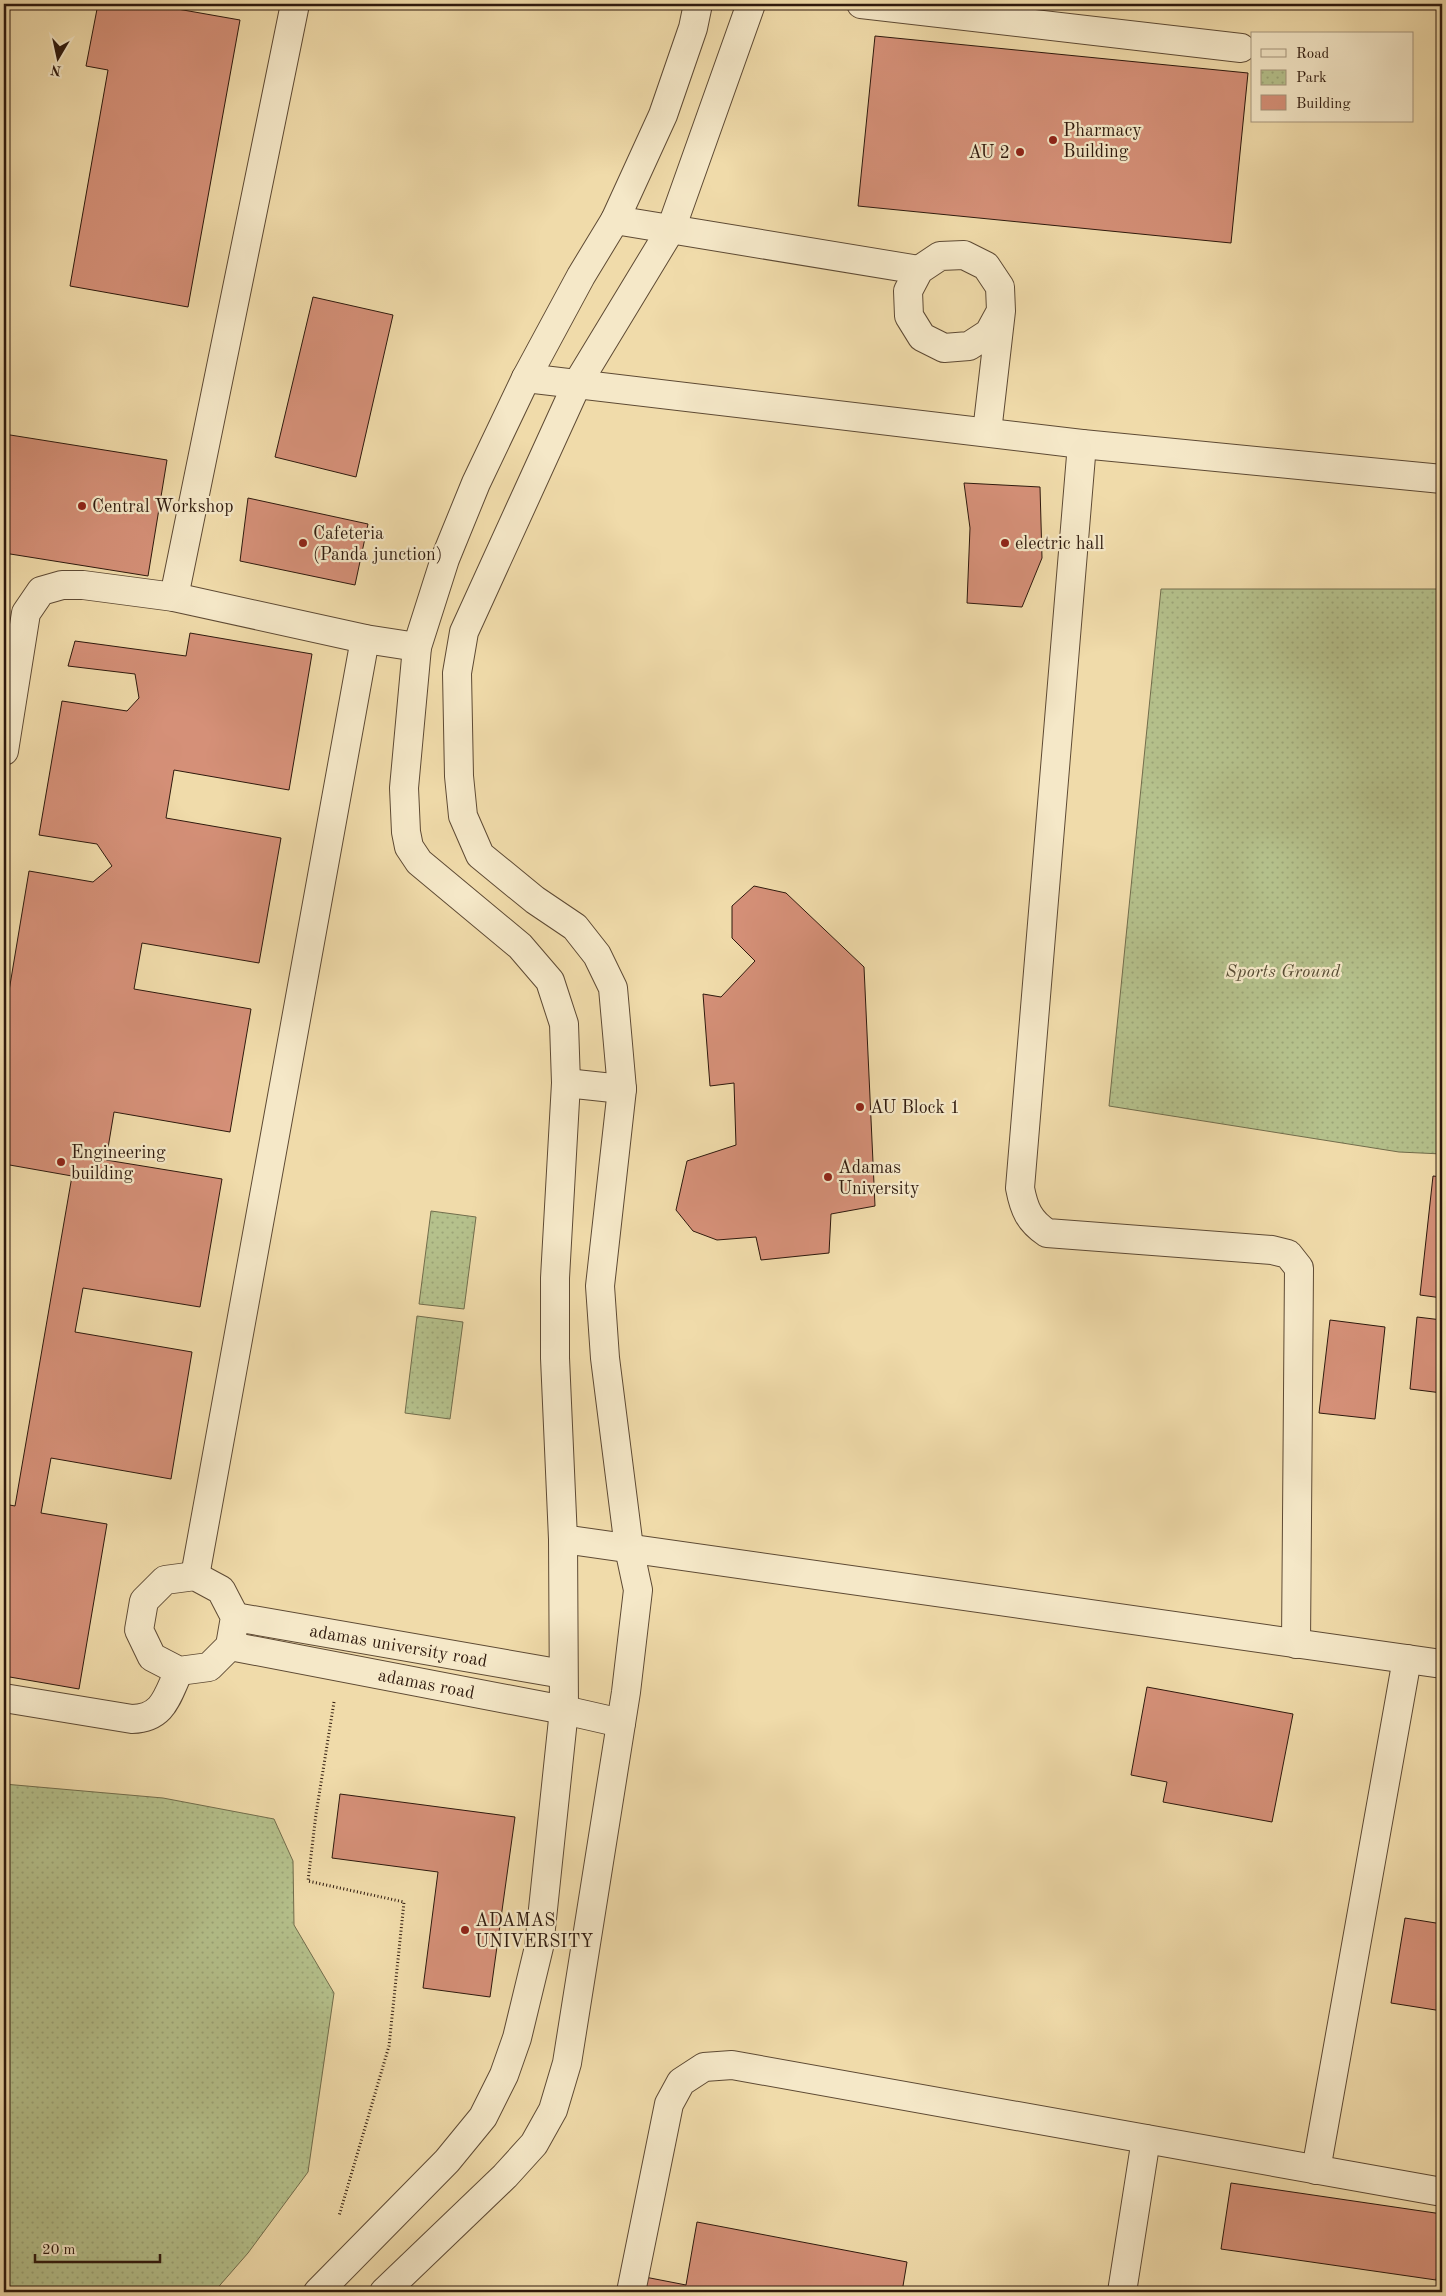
<svg xmlns="http://www.w3.org/2000/svg" width="1446" height="2296" font-family="'Old Standard TT',serif">
<style>
.park{fill:url(#park-dots);stroke:#726d4c}
.building{fill:#d59078;stroke:#2e190d}
.lines{fill:none;stroke-linecap:round;stroke-linejoin:round}
.minor-casing{stroke:#5e4a34;stroke-width:30}
.path{stroke:#2e190d;stroke-width:3;stroke-dasharray:1 2.5;stroke-linecap:butt}
.minor{stroke:#f5e8c8;stroke-width:28}
.poi-dot{fill:#8f2418;stroke:#f5e8c8;stroke-width:2}
.labels{text-anchor:middle;stroke-width:4.5;stroke-linejoin:round;paint-order:stroke}
.poi-label{font-size:18px;fill:#2e190d;stroke:#f5e8c8;text-anchor:start}
.park-label{font-size:18px;font-style:italic;fill:#564b33;stroke:#f5e8c8}
.street-label{font-size:18px;fill:#2e190d;stroke:#f5e8c8}
</style>
<defs>
<pattern id="park-dots" width="8" height="8" patternUnits="userSpaceOnUse" patternTransform="scale(1.25)"><rect width="8" height="8" fill="#b5c18c"/><path d="M2 2h.1M6 6h.1" fill="none" stroke="#9ca578" stroke-width="1.8" stroke-linecap="round"/></pattern>
</defs>
<rect width="100%" height="100%" fill="#f0dbaa"/>
<filter id="stains"><feTurbulence type="fractalNoise" baseFrequency=".004" numOctaves="4"/><feColorMatrix values="0 0 0 0 .2 0 0 0 0 .09 0 0 0 0 .02 0 0 0 .5 -.17"/></filter>
<radialGradient id="worn" r=".72"><stop offset=".6" stop-color="#630" stop-opacity="0"/><stop offset="1" stop-color="#630" stop-opacity=".3"/></radialGradient>
<path class="park" d="M 1161,589 L 1442,589 L 1442,1154 L 1399,1152 L 1109,1106 Z
M 431,1211 L 476,1217 L 464,1309 L 419,1304 Z
M 417,1316 L 463,1322 L 450,1419 L 405,1413 Z
M 4,1784 L 163,1798 L 274,1819 L 293,1861 L 294,1925 L 334,1993 L 308,2172 L 248,2253 L 214,2292 L 4,2292 Z"/>
<path class="building" d="M 98,4 L 149,4 L 240,20 L 188,307 L 70,286 L 108,70 L 86,66 Z
M 875,36 L 1248,73 L 1231,243 L 858,206 Z
M 313,297 L 393,315 L 356,477 L 275,457 Z
M 4,434 L 167,460 L 148,576 L 4,553 Z
M 964,483 L 1040,487 L 1042,558 L 1022,607 L 967,603 L 970,528 Z
M 248,498 L 368,524 L 355,585 L 240,561 Z
M 190,633 L 312,654 L 289,790 L 174,770 L 166,818 L 281,838 L 259,963 L 142,943 L 134,989 L 251,1009 L 230,1132 L 114,1112 L 106,1160 L 222,1179 L 200,1307 L 83,1288 L 75,1332 L 192,1352 L 171,1479 L 51,1458 L 41,1513 L 107,1524 L 79,1689 L 4,1676 L 4,1504 L 15,1506 L 72,1176 L 4,1164 L 4,1021 L 29,871 L 93,882 L 112,866 L 97,844 L 39,835 L 62,701 L 127,711 L 139,698 L 135,674 L 68,666 L 75,641 L 186,656 Z
M 754,886 L 786,893 L 864,967 L 875,1206 L 831,1214 L 829,1253 L 761,1260 L 756,1237 L 717,1240 L 693,1231 L 676,1210 L 687,1161 L 736,1145 L 734,1083 L 710,1086 L 703,994 L 721,997 L 755,961 L 732,938 L 732,906 Z
M 1433,1176 L 1442,1177 L 1442,1298 L 1420,1295 Z
M 1417,1317 L 1442,1320 L 1442,1393 L 1410,1389 Z
M 1330,1320 L 1385,1327 L 1375,1419 L 1319,1413 Z
M 1147,1687 L 1293,1714 L 1272,1822 L 1163,1802 L 1167,1782 L 1131,1775 Z
M 340,1794 L 515,1817 L 490,1997 L 423,1988 L 438,1872 L 332,1858 Z
M 1405,1918 L 1442,1924 L 1442,2011 L 1391,2003 Z
M 1231,2183 L 1442,2214 L 1442,2240 L 1436,2280 L 1221,2249 Z
M 697,2222 L 907,2262 L 902,2292 L 642,2292 L 645,2277 L 686,2285 Z"/>
<g class="lines">
<defs>
<g id="minor">
<path d="M 861,4 L 1241,48"/>
<path d="M 615,220 L 919,270"/>
<path d="M 526,378 L 1082,444 L 1442,479"/>
<path d="M 987,432 L 1001,311 L 1000,287 L 986,266 L 964,255 L 940,256 L 919,270 L 908,291 L 909,316 L 922,337 L 944,348 L 969,346 L 989,333 L 1001,311"/>
<path d="M 1082,444 L 1020,1188 C 1024,1209 1029,1221 1047,1233 L 1272,1250 L 1288,1254 L 1299,1268 L 1296,1644"/>
<path d="M 174,597 L 295,4"/>
<path d="M 4,751 L 26,613 L 41,591 L 62,585 L 83,585 L 174,597 L 365,639 L 417,647"/>
<path d="M 566,1083 L 622,1089"/>
<path d="M 563,1539 L 1442,1664"/>
<path d="M 195,1576 L 365,639"/>
<path d="M 195,1576 L 221,1590 L 235,1617 L 230,1646 L 209,1667 L 179,1671 L 152,1657 L 139,1630 L 144,1601 L 165,1580 Z"/>
<path id="s1" d="M 235,1617 L 563,1674"/>
<path id="s2" d="M 230,1646 L 564,1710 L 621,1723"/>
<path d="M 4,1698 L 132,1719 C 164,1718 167,1696 179,1671"/>
<path d="M 1316,2170 L 1407,1659"/>
<path d="M 318,2292 L 447,2161 L 483,2117 L 504,2075 L 517,2038 L 539,1947 L 564,1710 L 563,1539 L 555,1358 L 555,1278 L 566,1083 L 564,1024 L 550,981 L 520,946 L 419,862 L 409,847 L 406,832 L 404,788 L 417,647 L 445,559 L 476,483 L 526,378 L 581,276 L 615,220 L 663,115 L 693,28 L 698,4"/>
<path d="M 384,2292 L 505,2176 L 534,2144 L 553,2110 L 567,2063 L 626,1692 L 638,1590 L 629,1548 L 605,1358 L 600,1286 L 622,1089 L 613,988 L 597,955 L 575,927 L 535,900 L 480,855 L 463,816 L 459,776 L 457,673 L 464,632 L 577,384 L 671,229 L 751,4"/>
<path d="M 631,2292 L 669,2104 L 681,2082 L 704,2067 L 732,2065 L 1442,2192"/>
<path d="M 1122,2292 L 1146,2139"/>
</g>
</defs>
<use href="#minor" class="minor-casing"/>
<path class="path" d="M 334,1702 L 316,1814 L 308,1881 L 404,1902 L 389,2046 L 339,2216"/>
<use href="#minor" class="minor"/>
</g>
<g class="poi-dot">
<circle cx="1053" cy="140" r="5"/>
<circle cx="1020" cy="152" r="5"/>
<circle cx="82" cy="506" r="5"/>
<circle cx="303" cy="543" r="5"/>
<circle cx="1005" cy="543" r="5"/>
<circle cx="860" cy="1107" r="5"/>
<circle cx="61" cy="1162" r="5"/>
<circle cx="828" cy="1177" r="5"/>
<circle cx="465" cy="1930" r="5"/>
</g>
<g class="labels">
<g class="poi-label">
<text x="1063" y="136">Pharmacy<tspan x="1063" dy="21">Building</tspan></text>
<text x="1010" y="158" text-anchor="end">AU 2</text>
<text x="92" y="512">Central Workshop</text>
<text x="313" y="539">Cafeteria<tspan x="313" dy="21">(Panda junction)</tspan></text>
<text x="1015" y="549">electric hall</text>
<text x="870" y="1113">AU Block 1</text>
<text x="71" y="1158">Engineering<tspan x="71" dy="21">building</tspan></text>
<text x="838" y="1173">Adamas<tspan x="838" dy="21">University</tspan></text>
<text x="475" y="1926">ADAMAS<tspan x="475" dy="21">UNIVERSITY</tspan></text>
</g>
<g class="park-label">
<text x="1283" y="977">Sports Ground</text>
</g>
<g class="street-label">
<text dy="6" stroke="none"><textPath href="#s1" startOffset="166">adamas university road</textPath></text>
<text dy="6" stroke="none"><textPath href="#s2" startOffset="200">adamas road</textPath></text>
</g>
</g>
<rect width="1446" height="2296" fill="none" stroke="#f0dbaa" stroke-width="20"/>
<rect x="5" y="5" width="1436" height="2286" fill="none" stroke="#2e190d" stroke-width="2.5"/>
<rect x="10" y="10" width="1426" height="2276" fill="none" stroke="#2e190d"/>
<rect x="1251" y="32" width="162" height="90" fill="#f5e8c8" stroke="#a5957d"/>
<rect x="1261" y="49" width="25" height="8" fill="#f5e8c8" stroke="#a5957d"/>
<text x="1296" y="58" font-size="15" fill="#2e190d">Road</text>
<rect x="1261" y="70" width="25" height="15" fill="url(#park-dots)" stroke="#a5957d"/>
<text x="1296" y="82" font-size="15" fill="#2e190d">Park</text>
<rect x="1261" y="95" width="25" height="15" fill="#d59078" stroke="#a5957d"/>
<text x="1296" y="108" font-size="15" fill="#2e190d">Building</text>
<g transform="translate(58 58) rotate(189)" stroke="#f5e8c8" stroke-width="4" paint-order="stroke">
<path d="M0-4L9 19L0 12L-9 19Z" fill="#2e190d"/>
<text y="-8" font-size="14" font-weight="bold" text-anchor="middle" fill="#2e190d">N</text>
</g>
<path d="M35 2254v8h125v-8" fill="none" stroke="#2e190d" stroke-width="2.5"/>
<text x="42" y="2254" font-size="15" fill="#2e190d" stroke="#f5e8c8" stroke-width="4" paint-order="stroke">20 m</text>
<rect width="100%" height="100%" filter="url(#stains)"/>
<rect width="100%" height="100%" fill="url(#worn)"/>
</svg>
